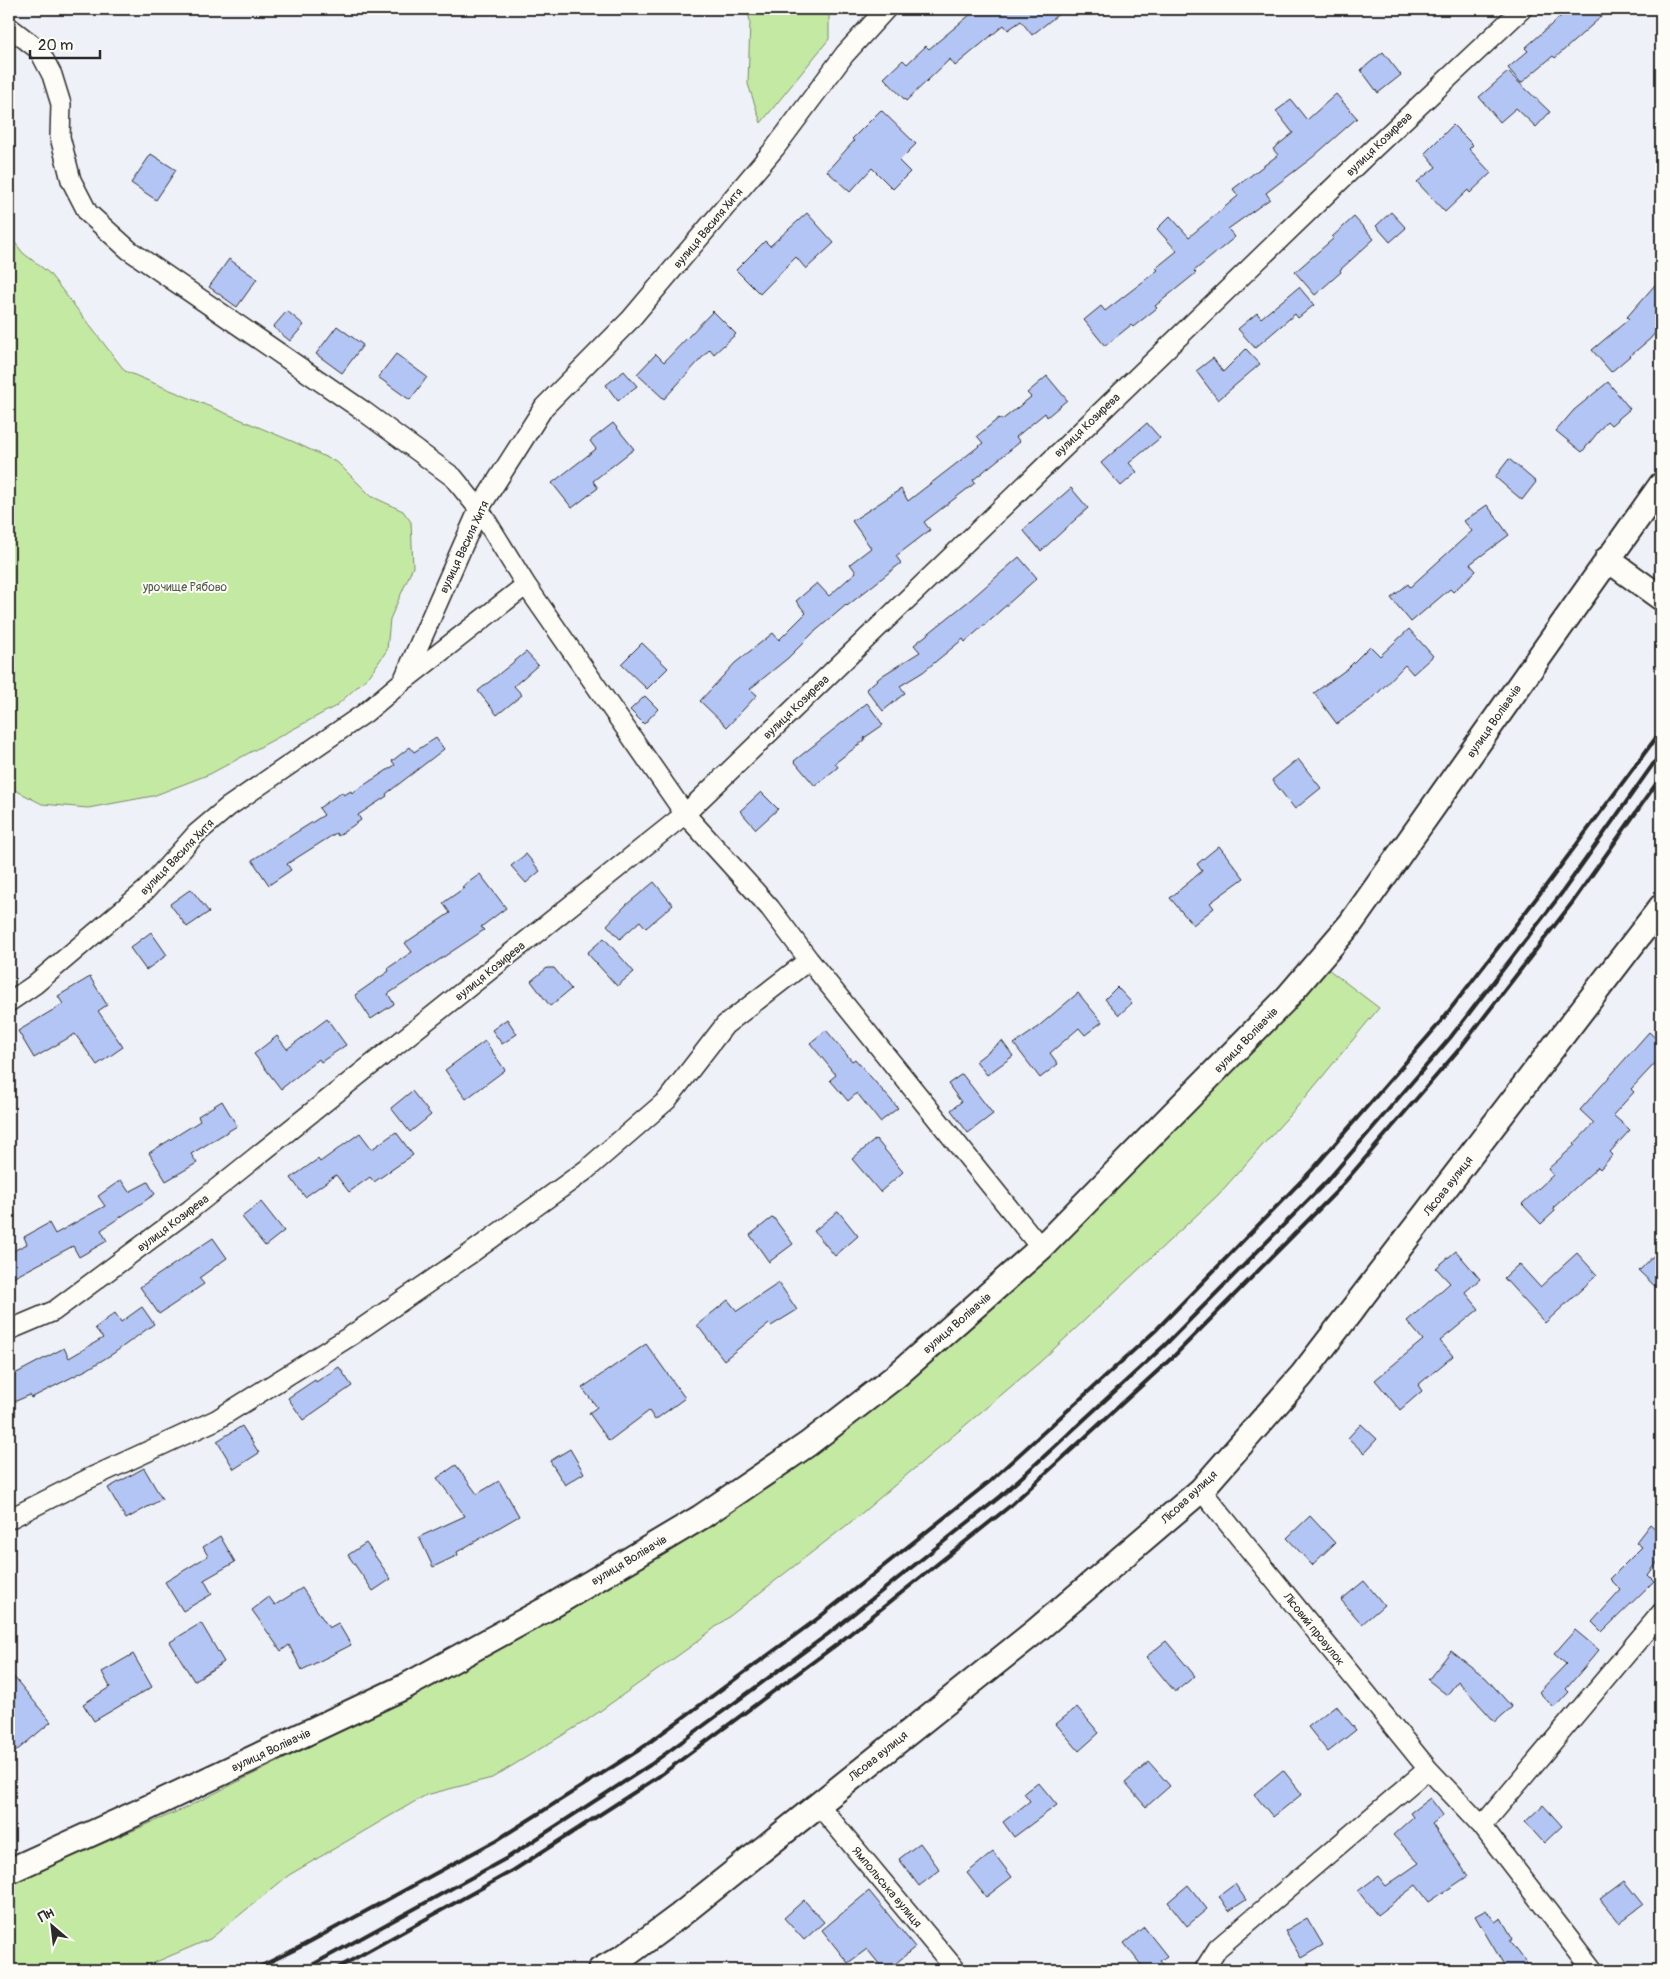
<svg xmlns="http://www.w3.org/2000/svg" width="1670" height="1979" font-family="Pangolin,sans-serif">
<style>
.green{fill:#c4e9a3;stroke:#788a67}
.building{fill:#b3c5f5;stroke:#2b2b2b}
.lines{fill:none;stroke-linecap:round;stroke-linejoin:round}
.minor-casing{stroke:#2b2b2b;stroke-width:22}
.tertiary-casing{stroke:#2b2b2b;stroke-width:28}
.minor{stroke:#fdfcf7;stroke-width:19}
.tertiary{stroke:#fdfcf7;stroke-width:24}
.rail{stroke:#2b2b2b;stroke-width:4}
.labels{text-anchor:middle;stroke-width:4;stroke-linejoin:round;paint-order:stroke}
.street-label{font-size:12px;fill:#2b2b2b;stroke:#fdfcf7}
.park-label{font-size:12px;fill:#515a49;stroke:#fdfcf7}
</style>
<rect width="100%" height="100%" fill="#eef1f7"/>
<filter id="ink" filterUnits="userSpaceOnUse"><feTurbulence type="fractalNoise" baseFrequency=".02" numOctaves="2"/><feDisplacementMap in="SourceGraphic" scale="10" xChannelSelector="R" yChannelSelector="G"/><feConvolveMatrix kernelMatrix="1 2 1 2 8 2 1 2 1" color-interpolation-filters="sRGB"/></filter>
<g filter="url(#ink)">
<path class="green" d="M 747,9 L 829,9 L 829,39 L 761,123 L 748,84 L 750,21 Z
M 9,235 L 23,253 L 49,273 L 125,371 L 294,442 L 338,463 L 371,496 L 403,511 L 411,522 L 413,567 L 390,619 L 387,650 L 370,675 L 336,706 L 210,774 L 153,796 L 88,808 L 42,804 L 9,787 Z
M 1324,966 L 1379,1008 L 1304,1099 L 1218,1195 L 1040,1362 L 856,1518 L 690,1647 L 586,1721 L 492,1778 L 426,1795 L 289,1875 L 210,1939 L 137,1970 L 9,1970 L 9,1884 L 183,1809 L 383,1710 L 541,1626 L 706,1521 L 869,1406 Z"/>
<path class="building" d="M 977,9 L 1065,9 L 1032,35 L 1021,21 L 1008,30 L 1004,25 L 955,66 L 950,59 L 906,101 L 884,78 L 903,60 L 907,64 L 926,46 L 929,49 Z
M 1569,9 L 1610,9 L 1555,58 L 1553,56 L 1521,83 L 1508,68 L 1528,51 L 1525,48 Z
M 1383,52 L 1401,75 L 1378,93 L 1361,70 Z
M 1508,72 L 1550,112 L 1536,127 L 1516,108 L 1500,122 L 1479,97 Z
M 1336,94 L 1357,118 L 1313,157 L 1266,193 L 1270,199 L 1228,229 L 1235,237 L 1194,271 L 1196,273 L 1155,306 L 1157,308 L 1133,327 L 1131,325 L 1105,346 L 1084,320 L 1101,306 L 1105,311 L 1158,270 L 1156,268 L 1177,251 L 1157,229 L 1170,216 L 1189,237 L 1238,196 L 1233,189 L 1278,155 L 1273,149 L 1293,133 L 1276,111 L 1291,100 L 1307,120 Z
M 881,110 L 916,144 L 899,161 L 910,172 L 893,189 L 872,168 L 850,192 L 827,171 L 854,141 L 852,139 Z
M 1453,125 L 1473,145 L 1469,149 L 1491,173 L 1470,193 L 1468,190 L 1445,212 L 1417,182 L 1436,167 L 1425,153 Z
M 151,154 L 176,170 L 156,200 L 131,183 Z
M 1391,212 L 1406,228 L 1390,242 L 1376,226 Z
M 807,213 L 834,243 L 806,269 L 796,257 L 760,294 L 736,270 L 765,241 L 770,246 Z
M 1354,217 L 1374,239 L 1340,270 L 1341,272 L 1315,295 L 1295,272 L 1334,238 L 1332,237 Z
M 229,259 L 257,279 L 237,307 L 209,287 Z
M 1661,278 L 1661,326 L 1650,339 L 1611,372 L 1592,350 L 1629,319 L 1627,317 Z
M 1299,287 L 1314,305 L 1298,318 L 1295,314 L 1255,348 L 1238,329 L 1257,313 L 1261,318 Z
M 287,311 L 304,325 L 290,341 L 273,327 Z
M 713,311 L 736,334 L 714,354 L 710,349 L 664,399 L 637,374 L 656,354 L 664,362 Z
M 337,326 L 363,345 L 342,373 L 316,354 Z
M 1246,349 L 1260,364 L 1218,400 L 1196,371 L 1213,358 L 1223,372 Z
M 396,354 L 427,377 L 410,400 L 378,377 Z
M 624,371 L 637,386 L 618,401 L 606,385 Z
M 1047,376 L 1067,400 L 1047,417 L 1045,413 L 1016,437 L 1020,442 L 973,480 L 975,483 L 924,522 L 930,530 L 896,556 L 901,563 L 847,606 L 846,605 L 812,634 L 788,658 L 750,689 L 757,695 L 727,727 L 700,701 L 735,663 L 773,633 L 779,640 L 806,613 L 796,601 L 817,583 L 829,596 L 856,572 L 850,564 L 871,548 L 852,521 L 901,489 L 908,501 L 983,443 L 977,436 L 999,418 L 1002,420 L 1031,397 L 1027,393 Z
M 1608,382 L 1630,409 L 1611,425 L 1607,421 L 1582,452 L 1556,431 L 1574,410 Z
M 613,423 L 634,449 L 593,481 L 598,488 L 572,508 L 552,483 L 596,449 L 590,441 Z
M 1147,423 L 1160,438 L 1129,463 L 1137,472 L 1121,486 L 1101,463 Z
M 1509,459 L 1536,482 L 1522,500 L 1495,477 Z
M 1071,488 L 1088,508 L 1041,551 L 1023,530 Z
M 1487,505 L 1509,535 L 1470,564 L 1476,571 L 1453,592 L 1450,589 L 1411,622 L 1391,598 L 1408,584 L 1410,587 L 1472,531 L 1464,521 Z
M 1019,557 L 1037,578 L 965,642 L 963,639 L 923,672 L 900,686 L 905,693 L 883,711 L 866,689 L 883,675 L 920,652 L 914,645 L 970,600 Z
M 1409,629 L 1433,656 L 1413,674 L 1405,665 L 1372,699 L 1337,724 L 1314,693 L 1347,669 L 1370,646 L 1380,656 Z
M 642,643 L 668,668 L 647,689 L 621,664 Z
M 526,652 L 538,665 L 514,686 L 522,695 L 497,715 L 478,691 Z
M 645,696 L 658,709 L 644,724 L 630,710 Z
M 867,703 L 883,725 L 864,738 L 865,740 L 835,763 L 838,767 L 815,786 L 794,761 Z
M 436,738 L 444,749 L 386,794 L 387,796 L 358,815 L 361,820 L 338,836 L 336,833 L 287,864 L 291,870 L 269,885 L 252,860 L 324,815 L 319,808 L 342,792 L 344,795 L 351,791 L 352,793 L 395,765 L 392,761 L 410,747 L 414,752 Z
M 1298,759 L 1321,788 L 1295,809 L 1272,780 Z
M 761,792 L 778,809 L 756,829 L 740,811 Z
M 1219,846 L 1244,878 L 1210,903 L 1214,908 L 1193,925 L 1170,898 L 1202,871 L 1197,864 Z
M 526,854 L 540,871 L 526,883 L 511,866 Z
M 480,874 L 506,908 L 481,927 L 484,930 L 388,994 L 394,1004 L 371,1019 L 355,995 L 389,971 L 388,968 L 412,952 L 405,943 L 450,913 L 443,903 L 464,888 L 462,887 Z
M 654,882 L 673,905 L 646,928 L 640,921 L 620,939 L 607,925 L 626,905 Z
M 191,889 L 209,912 L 187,927 L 170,904 Z
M 151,932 L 167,955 L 146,970 L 130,948 Z
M 604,938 L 634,972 L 617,986 L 587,953 Z
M 547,968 L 554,968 L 571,989 L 550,1006 L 531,981 Z
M 90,977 L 107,1005 L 98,1011 L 123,1047 L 97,1065 L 75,1034 L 34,1058 L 18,1031 L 63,1004 L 58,996 Z
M 1117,987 L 1132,1003 L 1119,1015 L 1105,999 Z
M 1078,993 L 1102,1022 L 1085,1035 L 1079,1028 L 1050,1053 L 1058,1064 L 1040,1078 L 1014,1044 L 1033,1031 Z
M 327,1019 L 346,1045 L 321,1062 L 319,1059 L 281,1089 L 254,1054 L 277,1036 L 287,1049 Z
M 507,1019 L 517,1034 L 502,1044 L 492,1030 Z
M 826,1030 L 852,1061 L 855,1059 L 898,1108 L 880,1122 L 857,1093 L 848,1101 L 830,1080 L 836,1075 L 810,1043 Z
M 1649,1032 L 1661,1043 L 1661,1057 L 1631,1089 L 1634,1092 L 1613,1115 L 1630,1130 L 1610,1152 L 1613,1155 L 1600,1169 L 1598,1167 L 1553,1208 L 1555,1211 L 1541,1224 L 1522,1204 L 1553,1175 L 1548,1169 L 1575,1145 L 1574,1144 L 1594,1123 L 1580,1110 Z
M 485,1041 L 505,1070 L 466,1099 L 445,1070 Z
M 1002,1041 L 1013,1056 L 987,1075 L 976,1061 Z
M 962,1074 L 993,1114 L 968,1133 L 951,1110 L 961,1102 L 948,1084 Z
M 412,1091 L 431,1115 L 410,1132 L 391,1108 Z
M 222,1101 L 237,1126 L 191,1154 L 197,1163 L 166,1181 L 149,1153 L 200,1121 L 198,1116 Z
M 396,1132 L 413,1155 L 374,1182 L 370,1177 L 349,1192 L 336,1175 L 305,1197 L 291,1178 L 318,1159 L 320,1162 L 360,1133 L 372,1149 Z
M 876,1139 L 903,1172 L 880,1192 L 852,1159 Z
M 121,1180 L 129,1192 L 148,1182 L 155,1194 L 101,1230 L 107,1241 L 79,1257 L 73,1246 L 9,1280 L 9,1253 L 27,1244 L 24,1237 L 49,1223 L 55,1234 L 105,1206 L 98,1196 Z
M 261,1202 L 284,1231 L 265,1246 L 242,1217 Z
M 838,1211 L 858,1236 L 835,1256 L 814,1231 Z
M 773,1217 L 793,1244 L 769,1262 L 750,1235 Z
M 213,1238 L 227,1258 L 199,1278 L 204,1284 L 159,1314 L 140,1287 Z
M 1661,1248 L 1661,1292 L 1639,1271 Z
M 1456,1251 L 1480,1279 L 1465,1292 L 1479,1309 L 1440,1341 L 1453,1356 L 1418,1385 L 1422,1391 L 1400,1410 L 1375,1380 L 1423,1340 L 1407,1321 L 1450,1283 L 1436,1268 Z
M 1577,1253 L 1597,1275 L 1545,1323 L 1504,1278 L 1519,1264 L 1540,1287 Z
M 779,1283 L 797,1310 L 771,1326 L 769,1324 L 724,1360 L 697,1325 L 728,1300 L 737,1311 Z
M 142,1307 L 154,1324 L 114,1353 L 88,1369 L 31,1398 L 30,1395 L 9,1404 L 9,1377 L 64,1348 L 69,1358 L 103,1338 L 95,1328 L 115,1313 L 121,1322 Z
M 646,1344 L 685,1398 L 655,1420 L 649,1411 L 609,1441 L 589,1413 L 597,1407 L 582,1388 Z
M 339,1367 L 352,1386 L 303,1420 L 288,1398 L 315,1380 L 316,1382 Z
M 1361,1424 L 1377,1439 L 1364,1453 L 1348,1438 Z
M 242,1426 L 259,1453 L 234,1469 L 217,1441 Z
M 570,1449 L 584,1473 L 565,1485 L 550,1461 Z
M 456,1465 L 477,1494 L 499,1481 L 519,1516 L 457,1552 L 458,1555 L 433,1567 L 419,1537 L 465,1516 L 437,1478 Z
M 144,1468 L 162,1499 L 126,1519 L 108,1488 Z
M 1310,1516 L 1335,1543 L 1312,1565 L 1287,1538 Z
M 1650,1524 L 1658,1531 L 1661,1528 L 1661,1562 L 1659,1560 L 1648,1575 L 1654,1581 L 1602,1632 L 1592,1622 L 1621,1590 L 1610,1579 L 1642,1547 L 1636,1542 Z
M 220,1536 L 235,1562 L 204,1580 L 212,1594 L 183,1611 L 165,1582 L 208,1556 L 203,1547 Z
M 366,1543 L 391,1579 L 373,1591 L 348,1555 Z
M 1364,1581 L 1384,1605 L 1362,1624 L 1341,1600 Z
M 302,1588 L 329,1628 L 338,1623 L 351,1645 L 302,1670 L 289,1645 L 281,1651 L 252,1610 L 269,1597 L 275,1605 Z
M 201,1623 L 224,1662 L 194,1681 L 170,1642 Z
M 1575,1630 L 1599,1650 L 1566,1689 L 1569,1692 L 1554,1708 L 1539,1692 L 1566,1664 L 1554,1654 Z
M 1166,1641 L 1195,1676 L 1175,1692 L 1146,1657 Z
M 1451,1651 L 1486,1678 L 1512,1707 L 1495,1722 L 1458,1681 L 1447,1695 L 1428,1680 Z
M 133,1654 L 152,1687 L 94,1721 L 83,1704 L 110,1687 L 102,1672 Z
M 9,1671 L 51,1722 L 9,1757 Z
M 1336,1705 L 1356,1730 L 1328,1752 L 1308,1727 Z
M 1077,1707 L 1099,1733 L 1079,1751 L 1056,1724 Z
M 1149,1762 L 1170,1786 L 1146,1807 L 1125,1783 Z
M 1283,1770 L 1302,1794 L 1273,1817 L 1254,1794 Z
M 1038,1782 L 1057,1805 L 1014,1837 L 1003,1822 L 1030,1801 L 1024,1793 Z
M 1430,1798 L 1443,1815 L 1432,1824 L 1468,1876 L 1429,1902 L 1416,1885 L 1377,1915 L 1358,1891 L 1378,1876 L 1386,1886 L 1419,1863 L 1393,1835 L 1413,1817 L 1410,1813 Z
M 1543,1805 L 1562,1826 L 1544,1843 L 1525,1822 Z
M 920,1843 L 940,1870 L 919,1886 L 899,1859 Z
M 993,1852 L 1012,1877 L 986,1897 L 967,1873 Z
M 1624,1881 L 1643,1905 L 1619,1923 L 1600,1899 Z
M 1235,1884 L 1246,1900 L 1229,1911 L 1219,1896 Z
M 1188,1885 L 1207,1909 L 1187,1926 L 1168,1902 Z
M 869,1891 L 915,1947 L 888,1970 L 884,1970 L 867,1949 L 848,1963 L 822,1930 Z
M 804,1900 L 824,1922 L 804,1940 L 784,1918 Z
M 1486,1910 L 1495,1922 L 1501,1918 L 1513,1939 L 1510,1941 L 1532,1970 L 1507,1970 L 1475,1916 Z
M 1307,1918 L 1323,1945 L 1301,1958 L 1285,1931 Z
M 1144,1927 L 1167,1956 L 1160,1961 L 1168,1970 L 1145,1970 L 1124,1943 Z"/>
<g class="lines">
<defs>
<path id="minor" d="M 9,27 L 39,50 L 52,75 L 61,104 L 60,137 L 71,180 L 88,213 L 129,250 L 362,410 L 453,477 L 479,509 L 526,585 L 685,814 L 770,908 L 809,960 L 1041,1248
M 406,679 L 526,585
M 9,1002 L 34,985 L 146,890 L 196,834 L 228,807 L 365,713 L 403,681 L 479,509 L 544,407 L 630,320 L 775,148 L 845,54 L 886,9
M 9,1330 L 54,1311 L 191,1209 L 685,814 L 1373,149 L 1522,9
M 1201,1490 L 1428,1769 L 1482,1826 L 1593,1970
M 9,1519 L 88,1479 L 216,1420 L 352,1335 L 467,1256 L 586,1170 L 667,1100 L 725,1025 L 809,960
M 818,1804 L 956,1970
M 1482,1826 L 1661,1613
M 1204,1970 L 1218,1948 L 1428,1769"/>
<path id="tertiary" d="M 1607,559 L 1661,598
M 9,1871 L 141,1811 L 404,1687 L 550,1607 L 701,1517 L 808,1444 L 896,1376 L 1041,1248 L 1284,1001 L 1351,923 L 1661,485
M 600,1970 L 625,1956 L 679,1916 L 1037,1630 L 1201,1490 L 1302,1375 L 1661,907"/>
</defs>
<use href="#minor" class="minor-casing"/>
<use href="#tertiary" class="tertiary-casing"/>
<use href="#minor" class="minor"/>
<use href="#tertiary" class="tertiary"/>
<path class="rail" d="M 253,1970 L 300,1947 L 497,1840 L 639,1750 L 817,1619 L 989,1482 L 1155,1331 L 1313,1169 L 1438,1025 L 1548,883 L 1661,731
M 303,1970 L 507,1858 L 650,1765 L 828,1634 L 1001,1496 L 1165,1345 L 1327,1181 L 1450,1038 L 1561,894 L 1661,753
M 334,1970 L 514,1870 L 658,1777 L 836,1645 L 1010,1506 L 1175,1355 L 1337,1191 L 1461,1047 L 1572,903 L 1661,777"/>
</g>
</g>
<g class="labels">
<g class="street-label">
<text transform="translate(1379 144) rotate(-44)" y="4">вулиця Козирева</text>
<text transform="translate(708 228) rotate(-50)" y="4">вулиця Василя Хитя</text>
<text transform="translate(1087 425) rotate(-44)" y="4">вулиця Козирева</text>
<text transform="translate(464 547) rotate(-65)" y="4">вулиця Василя Хитя</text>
<text transform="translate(796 707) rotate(-44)" y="4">вулиця Козирева</text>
<text transform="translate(1494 721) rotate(-55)" y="4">вулиця Волівачів</text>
<text transform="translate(177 857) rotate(-46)" y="4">вулиця Василя Хитя</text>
<text transform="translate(490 971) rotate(-39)" y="4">вулиця Козирева</text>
<text transform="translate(1246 1040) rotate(-46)" y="4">вулиця Волівачів</text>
<text transform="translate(1448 1186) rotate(-52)" y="4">Лісова вулиця</text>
<text transform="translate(173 1223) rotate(-37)" y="4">вулиця Козирева</text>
<text transform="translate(957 1323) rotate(-41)" y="4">вулиця Волівачів</text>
<text transform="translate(1189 1497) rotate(-43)" y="4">Лісова вулиця</text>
<text transform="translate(629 1560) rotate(-31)" y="4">вулиця Волівачів</text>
<text transform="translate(1314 1629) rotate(51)" y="4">Лісовий провулок</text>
<text transform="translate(271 1750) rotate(-25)" y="4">вулиця Волівачів</text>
<text transform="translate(878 1756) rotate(-39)" y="4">Лісова вулиця</text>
<text transform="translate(887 1887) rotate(50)" y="4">Ямпольська вулиця</text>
</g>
<g class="park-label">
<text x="185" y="591">урочище Рябово</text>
</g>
</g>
<rect width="1670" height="1979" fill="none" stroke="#fdfcf7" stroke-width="30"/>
<rect x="15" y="15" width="1640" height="1949" fill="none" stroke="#2b2b2b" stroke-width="2" filter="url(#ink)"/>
<g transform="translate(52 1926) rotate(332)" stroke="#fdfcf7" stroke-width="4" paint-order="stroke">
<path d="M0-4L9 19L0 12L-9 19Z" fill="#2b2b2b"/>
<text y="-8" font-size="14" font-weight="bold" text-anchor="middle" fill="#2b2b2b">Пн</text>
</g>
<path d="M30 50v8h70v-8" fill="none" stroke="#2b2b2b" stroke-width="2.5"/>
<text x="38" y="50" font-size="15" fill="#2b2b2b" stroke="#fdfcf7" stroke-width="4" paint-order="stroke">20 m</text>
</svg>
